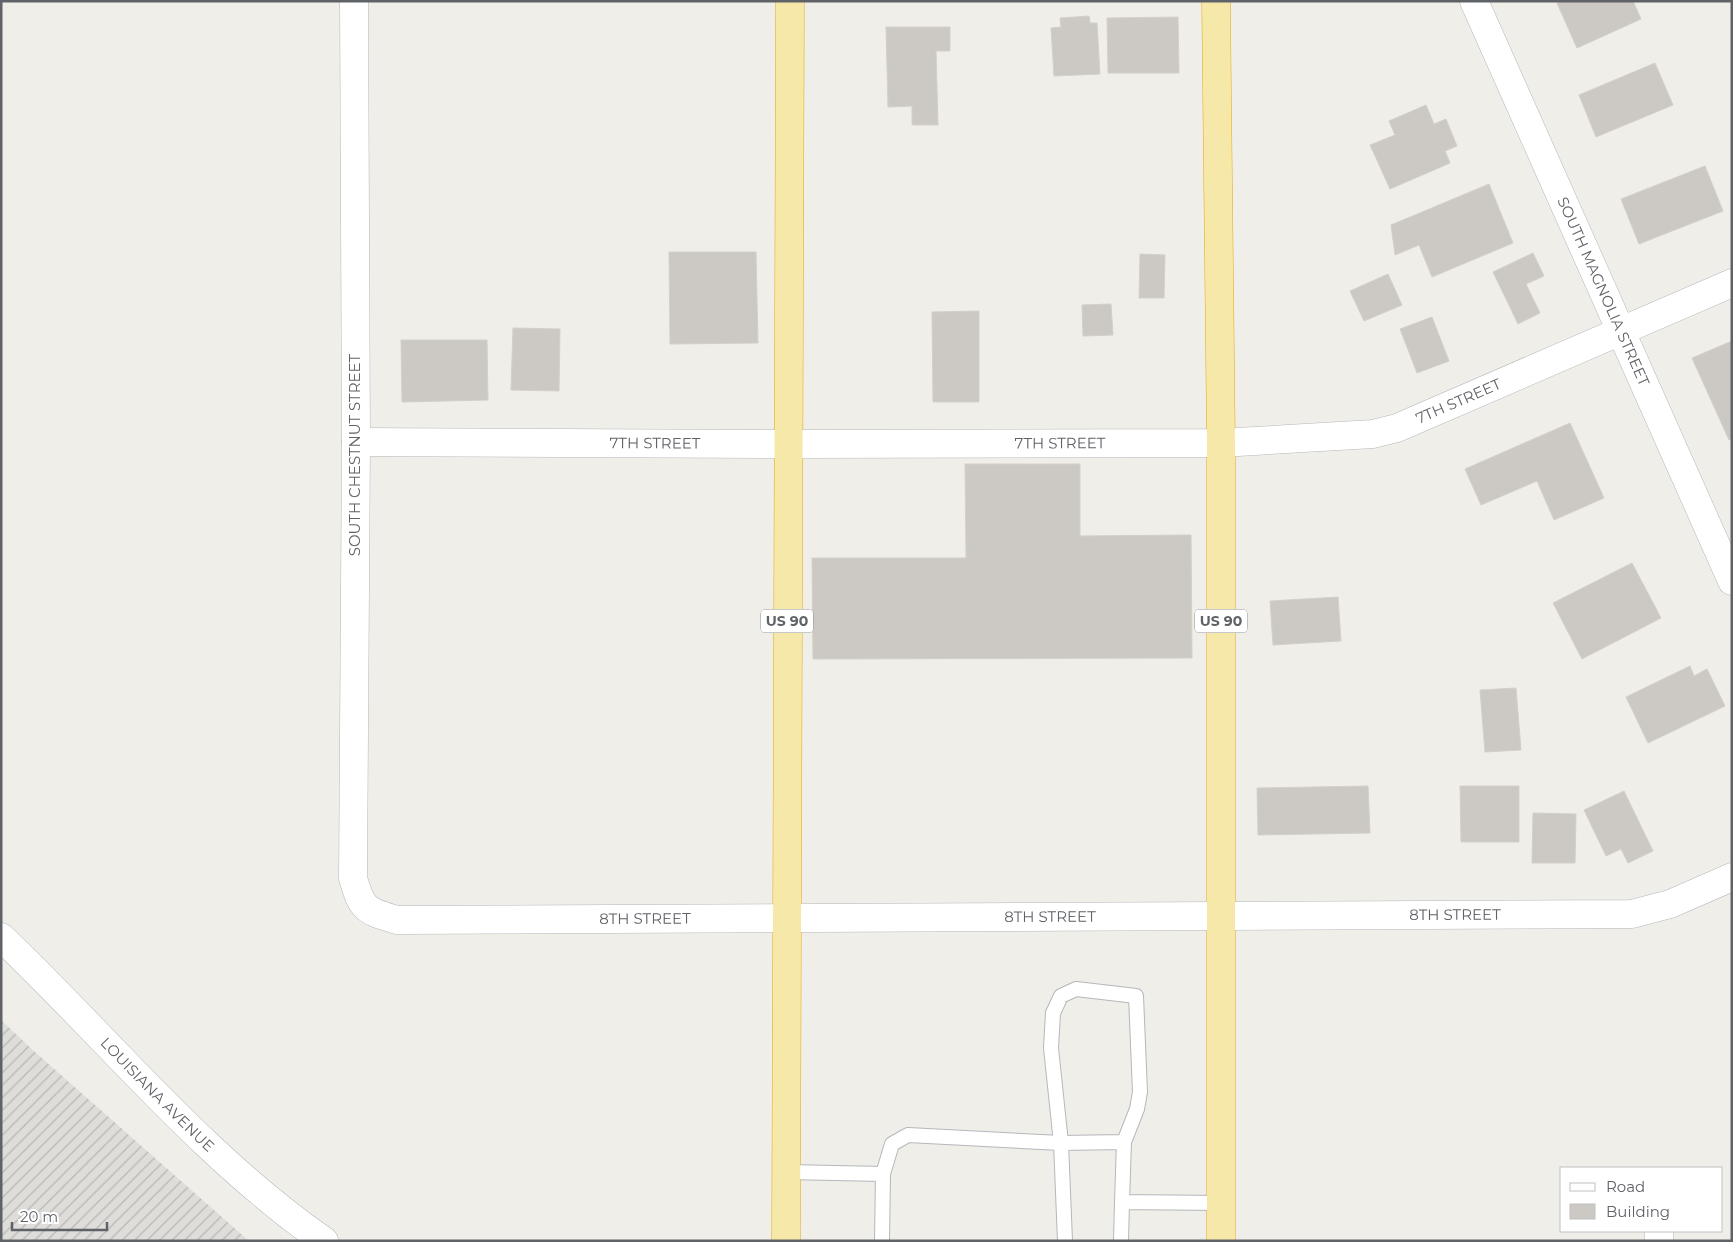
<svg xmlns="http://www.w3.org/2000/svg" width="1733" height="1242" font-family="Montserrat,sans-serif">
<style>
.industrial{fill:url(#industrial-furrows)}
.building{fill:#ccc9c4;stroke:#d4d0c7}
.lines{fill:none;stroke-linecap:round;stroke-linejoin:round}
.service-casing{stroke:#b5b7bb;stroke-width:16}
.minor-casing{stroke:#b5b7bb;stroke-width:29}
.secondary-casing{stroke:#b4b6bb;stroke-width:29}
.trunk-casing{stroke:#e3a915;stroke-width:29}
.service{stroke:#fff;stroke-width:14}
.minor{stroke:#fff;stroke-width:28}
.secondary{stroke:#fff;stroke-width:28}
.trunk{stroke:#f6e8a8;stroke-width:28}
.labels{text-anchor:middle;stroke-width:4.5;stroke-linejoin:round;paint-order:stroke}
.shield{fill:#fff;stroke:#8f9195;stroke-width:1}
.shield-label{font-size:14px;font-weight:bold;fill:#5f6267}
.street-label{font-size:15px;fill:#5f6267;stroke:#fff}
</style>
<defs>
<pattern id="industrial-furrows" width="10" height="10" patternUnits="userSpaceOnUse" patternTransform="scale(1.25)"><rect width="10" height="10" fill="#dfddda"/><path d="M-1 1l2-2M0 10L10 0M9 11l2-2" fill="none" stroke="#b8b7b5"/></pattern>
</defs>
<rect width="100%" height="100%" fill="#f0eee8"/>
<path class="industrial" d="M 1,1020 L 35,1052 L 249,1241 L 1,1241 Z"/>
<path class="building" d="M 1562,1 L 1633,1 L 1641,19 L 1577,48 L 1557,3 Z
M 1089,16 L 1090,23 L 1097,23 L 1100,74 L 1054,76 L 1051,28 L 1061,27 L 1060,18 Z
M 1178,17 L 1179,73 L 1108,73 L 1107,18 Z
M 886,27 L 950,27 L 950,51 L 936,51 L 938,125 L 912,125 L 912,106 L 888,107 Z
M 1655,63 L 1673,105 L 1596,137 L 1579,95 Z
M 1426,105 L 1434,124 L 1446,119 L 1457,146 L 1445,151 L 1450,163 L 1390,189 L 1370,145 L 1395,135 L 1389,121 Z
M 1705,166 L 1723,211 L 1639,244 L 1621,199 Z
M 1489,184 L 1513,243 L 1432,277 L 1419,245 L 1395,255 L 1391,225 Z
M 669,252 L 756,252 L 758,343 L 670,344 Z
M 1533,253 L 1544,276 L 1526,284 L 1540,313 L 1518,324 L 1493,272 Z
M 1140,254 L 1165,255 L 1164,298 L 1139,298 Z
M 1388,274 L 1402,305 L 1364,321 L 1350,291 Z
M 1111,304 L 1113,335 L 1083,336 L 1082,305 Z
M 979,311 L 979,402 L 933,402 L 932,312 Z
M 1432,317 L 1449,361 L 1417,373 L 1400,329 Z
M 513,328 L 560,329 L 559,391 L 511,390 Z
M 401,340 L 487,340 L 488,400 L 402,402 Z
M 1732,341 L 1732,439 L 1729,440 L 1692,358 Z
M 1570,423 L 1604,498 L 1554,520 L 1537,481 L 1481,505 L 1465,469 Z
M 965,464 L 1080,464 L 1080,536 L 1191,535 L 1192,658 L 813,659 L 812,558 L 966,558 Z
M 1632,563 L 1661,618 L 1582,659 L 1553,603 Z
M 1338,597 L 1341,641 L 1273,645 L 1270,601 Z
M 1690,666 L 1694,676 L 1707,669 L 1725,706 L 1648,743 L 1626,697 Z
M 1516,688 L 1521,750 L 1485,752 L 1480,690 Z
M 1368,786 L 1370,833 L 1258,835 L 1257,788 Z
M 1460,786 L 1519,786 L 1519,842 L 1461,842 Z
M 1624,791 L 1653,851 L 1628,863 L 1621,849 L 1606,856 L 1584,810 Z
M 1533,813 L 1576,814 L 1575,863 L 1532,863 Z"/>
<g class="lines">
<defs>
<path id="service" d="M 786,1172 L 883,1174
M 882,1241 L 883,1174 L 892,1144 L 908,1135 L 1061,1143 L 1124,1142 L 1122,1202 L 1221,1203
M 1065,1241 L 1061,1143 L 1051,1048 L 1053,1013 L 1061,996 L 1076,989 L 1136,996 L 1140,1092 L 1137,1109 L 1124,1142
M 1121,1241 L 1122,1202"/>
<g id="minor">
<path id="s1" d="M 354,1 L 356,442 L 353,878 C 362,910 366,911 397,920 L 1632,914 L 1670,904 L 1732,877"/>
<path id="s2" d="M 1474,1 L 1732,581"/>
<path id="s3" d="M 356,442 L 788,444 L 1221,443 L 1373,434 L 1397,428 L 1732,283"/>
<path d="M 1659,1241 L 1659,1231"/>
</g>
<g id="secondary">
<path id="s4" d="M 1,937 C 107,1038 203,1157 324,1241"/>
</g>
<path id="trunk" d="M 1216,1 L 1221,443 L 1221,1241
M 786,1241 L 790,1"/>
</defs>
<use href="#service" class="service-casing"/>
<use href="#minor" class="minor-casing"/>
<use href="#secondary" class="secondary-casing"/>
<use href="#trunk" class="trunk-casing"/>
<use href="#service" class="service"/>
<use href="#minor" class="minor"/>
<use href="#secondary" class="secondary"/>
<use href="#trunk" class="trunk"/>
</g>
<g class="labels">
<g class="shield">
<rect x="761" y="609.5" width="52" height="23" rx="4"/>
<rect x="1195" y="609.5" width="52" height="23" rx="4"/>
</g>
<g class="shield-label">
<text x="787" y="626">US 90</text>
<text x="1221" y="626">US 90</text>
</g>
<g class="street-label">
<text dy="5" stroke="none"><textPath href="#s2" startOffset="318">SOUTH MAGNOLIA STREET</textPath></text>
<text dy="5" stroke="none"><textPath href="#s3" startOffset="1109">7TH STREET</textPath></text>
<text dy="5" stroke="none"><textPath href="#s3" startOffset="299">7TH STREET</textPath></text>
<text dy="5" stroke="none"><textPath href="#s3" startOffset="704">7TH STREET</textPath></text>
<text transform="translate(355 455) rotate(-90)" y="5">SOUTH CHESTNUT STREET</text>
<text dy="5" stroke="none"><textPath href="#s1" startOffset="2001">8TH STREET</textPath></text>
<text dy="5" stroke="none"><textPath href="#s1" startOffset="1596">8TH STREET</textPath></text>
<text dy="5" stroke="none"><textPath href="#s1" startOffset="1191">8TH STREET</textPath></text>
<text dy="5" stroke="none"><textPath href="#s4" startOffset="222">LOUISIANA AVENUE</textPath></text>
</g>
</g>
<rect width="1733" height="1242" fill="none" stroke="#5f6267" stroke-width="5"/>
<rect x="1560" y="1167" width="162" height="65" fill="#ffffff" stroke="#bfc0c2"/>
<rect x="1570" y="1183" width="25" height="8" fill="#ffffff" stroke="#bfc0c2"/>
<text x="1606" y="1192" font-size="15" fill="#5f6267">Road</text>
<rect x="1570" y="1204" width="25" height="15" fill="#ccc9c4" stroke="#bfc0c2"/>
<text x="1606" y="1217" font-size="15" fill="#5f6267">Building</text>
<path d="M12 1222v8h95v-8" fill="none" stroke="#5f6267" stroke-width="2.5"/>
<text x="20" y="1222" font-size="15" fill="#5f6267" stroke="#ffffff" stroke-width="4" paint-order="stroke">20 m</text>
</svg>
